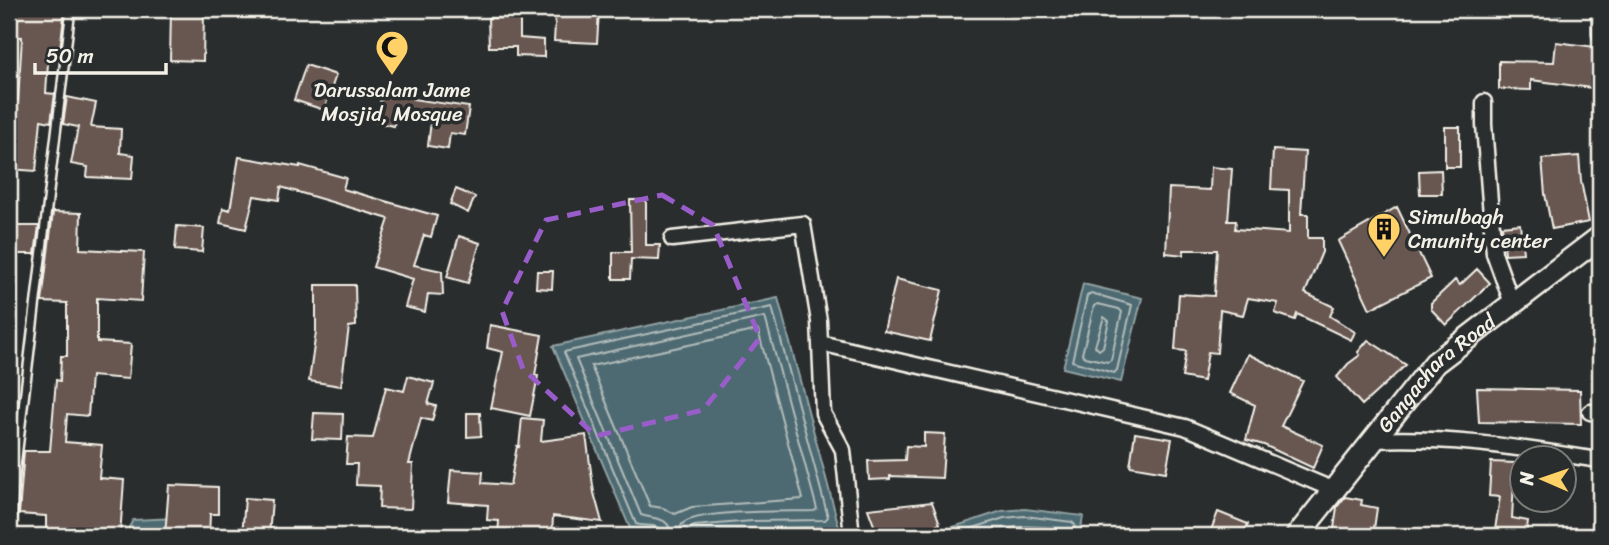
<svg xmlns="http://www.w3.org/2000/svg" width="1609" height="545" font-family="Sriracha,sans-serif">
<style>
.water{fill:#4e6b73;stroke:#90a1a2;stroke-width:2}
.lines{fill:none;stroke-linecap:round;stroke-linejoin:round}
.shore{stroke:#b2bbb9;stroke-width:2}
.building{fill:#685651;stroke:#f4f1e8;stroke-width:2}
.lane-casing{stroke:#f4f1e8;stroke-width:12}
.street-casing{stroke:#f4f1e8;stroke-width:19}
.secondary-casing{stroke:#f4f1e8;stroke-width:26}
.lane{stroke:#2a2d2e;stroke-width:7}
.street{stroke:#2a2d2e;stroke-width:14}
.secondary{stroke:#2a2d2e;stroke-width:21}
.marked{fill:none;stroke:#995dc9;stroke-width:5;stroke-dasharray:14 9;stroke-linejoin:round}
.labels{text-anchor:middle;stroke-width:7;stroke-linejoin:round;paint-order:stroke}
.poi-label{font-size:21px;fill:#f4f1e8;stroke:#2a2d2e}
.street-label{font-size:21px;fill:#f4f1e8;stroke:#2a2d2e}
</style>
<rect width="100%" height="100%" fill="#2a2d2e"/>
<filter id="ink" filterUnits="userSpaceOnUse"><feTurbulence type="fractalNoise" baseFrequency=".0143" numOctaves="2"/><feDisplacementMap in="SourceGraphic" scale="14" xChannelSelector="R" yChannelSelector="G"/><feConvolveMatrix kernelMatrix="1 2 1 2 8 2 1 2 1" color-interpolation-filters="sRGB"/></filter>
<g filter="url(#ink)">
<path class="water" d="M 1500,9 L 1562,9 L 1561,15 Z
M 1083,284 L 1142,298 L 1121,382 L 1063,368 Z
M 778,298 L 839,527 C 769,527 701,533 632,533 L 553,346 Z
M 1025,509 L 1083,516 L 1080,536 L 926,536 L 1002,511 Z
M 176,518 L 185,521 L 187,536 L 101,536 L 101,528 L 126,533 L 133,520 Z"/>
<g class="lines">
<path class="shore" d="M 1091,293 L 1132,305 L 1117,370 L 1114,373 L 1072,361 L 1087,296 Z
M 1098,304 L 1119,309 L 1122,312 L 1111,360 L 1108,362 L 1085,357 L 1082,354 L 1094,306 Z
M 1104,317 L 1109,321 L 1103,347 L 1099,350 L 1095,346 Z
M 758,330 L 803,499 L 692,507 L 675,514 L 663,508 L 650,506 L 591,366 Z
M 662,536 C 661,521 646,528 636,524 L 564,352 L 772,307 L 828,517 L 825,520 L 752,521 L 694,526 L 689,529 L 687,536
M 671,536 C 670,516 656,520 641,515 L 576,359 L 765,317 L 817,509 L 814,511 C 788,512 698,509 682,524 L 678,536
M 949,536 L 1004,518 L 1025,516 L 1072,522 L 1075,525 L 1074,536
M 976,536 C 1011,525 1026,525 1062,529 L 1065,536"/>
</g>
<path class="building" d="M 9,9 L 65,9 L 60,49 L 49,48 L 46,93 L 55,94 L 51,122 L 41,120 L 36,171 L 9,169 L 9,99 L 18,100 L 22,37 L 9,36 Z
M 556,9 L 599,11 L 597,43 L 554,41 Z
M 171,11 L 204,12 L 203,61 L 170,60 Z
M 488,18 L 520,18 L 520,38 L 544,40 L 544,57 L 516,56 L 516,47 L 489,47 Z
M 1556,42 L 1596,47 L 1591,88 L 1531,80 L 1531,90 L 1499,89 L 1499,61 L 1554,62 Z
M 306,65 L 336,75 L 324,110 L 294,100 Z
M 382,91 L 412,96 L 412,99 L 469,107 L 465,135 L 450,133 L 448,149 L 428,146 L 431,121 L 395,115 L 394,126 L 377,123 Z
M 67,97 L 96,103 L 91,127 L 121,129 L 120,153 L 134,155 L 132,179 L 87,177 L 88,167 L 71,164 L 78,127 L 63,124 Z
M 1445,127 L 1460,127 L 1460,167 L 1445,167 Z
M 1273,150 L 1305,152 L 1301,214 L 1308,214 L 1308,238 L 1322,238 L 1322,252 L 1305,293 L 1334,307 L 1330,316 L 1355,332 L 1351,340 L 1297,314 L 1295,320 L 1275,313 L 1278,303 L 1248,298 L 1243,315 L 1220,310 L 1217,353 L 1208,352 L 1203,381 L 1182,377 L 1186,351 L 1175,350 L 1179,294 L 1214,296 L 1217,250 L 1184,250 L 1184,255 L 1166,253 L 1169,188 L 1210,190 L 1211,167 L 1232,169 L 1228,221 L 1236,221 L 1235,229 L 1289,233 L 1289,190 L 1271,189 Z
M 1579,156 L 1581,181 L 1589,222 L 1552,229 L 1545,194 L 1542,159 Z
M 239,157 L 300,167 L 300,165 L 346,178 L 343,189 L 437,216 L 431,237 L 424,235 L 414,265 L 442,271 L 443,295 L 428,294 L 425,312 L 405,307 L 413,279 L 373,267 L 389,219 L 281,187 L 279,200 L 254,196 L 246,229 L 220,223 L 223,208 L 230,210 Z
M 1441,170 L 1442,194 L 1420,194 L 1419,171 Z
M 456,189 L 475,197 L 468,213 L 450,204 Z
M 630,200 L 646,200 L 646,245 L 660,245 L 659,260 L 631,259 L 630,279 L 613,279 L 613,252 L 631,252 Z
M 1397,207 L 1431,278 L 1370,309 L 1338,241 Z
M 53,212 L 81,213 L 80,249 L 144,252 L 141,301 L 97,298 L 97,342 L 131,344 L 128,379 L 91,376 L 88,416 L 67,414 L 65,442 L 102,445 L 99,478 L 124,480 L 120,536 L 46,536 L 46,516 L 19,514 L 24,451 L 50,451 L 56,380 L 60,381 L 61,356 L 67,356 L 67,303 L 42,302 Z
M 1520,224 L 1523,253 L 1505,254 L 1502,226 Z
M 9,226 L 39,226 L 35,254 L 9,254 Z
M 177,226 L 204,228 L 202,252 L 175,250 Z
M 459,236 L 480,243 L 468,283 L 447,277 Z
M 1477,269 L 1490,283 L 1446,325 L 1431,309 L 1431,303 L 1455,280 L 1460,285 Z
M 537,271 L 553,271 L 552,289 L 536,288 Z
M 896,279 L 942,290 L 930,341 L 884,331 Z
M 316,285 L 355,285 L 356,326 L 349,327 L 341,386 L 309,381 L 316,332 Z
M 490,325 L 542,335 L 535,375 L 538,376 L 530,416 L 491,408 L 503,352 L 487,348 Z
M 1368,340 L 1406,365 L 1362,405 L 1337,377 L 1348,364 L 1360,355 L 1358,352 Z
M 1248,354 L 1303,381 L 1281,426 L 1323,445 L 1313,468 L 1264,445 L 1246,440 L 1255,405 L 1230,393 Z
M 408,376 L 434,383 L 428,404 L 436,406 L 432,421 L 421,418 L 409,464 L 413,464 L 411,509 L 379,508 L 380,486 L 356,485 L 357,464 L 346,464 L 348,437 L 373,438 L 386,387 L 404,391 Z
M 1477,388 L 1580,390 L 1581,424 L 1479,422 Z
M 314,413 L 343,414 L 342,440 L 312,439 Z
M 467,413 L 480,413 L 481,436 L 467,437 Z
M 522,418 L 543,420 L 541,441 L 586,435 L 594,493 L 602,522 L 553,516 L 552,536 L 498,536 L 499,521 L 487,520 L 488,505 L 448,502 L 451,470 L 483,472 L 482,483 L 510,485 L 517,446 L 519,447 Z
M 924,433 L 945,434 L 942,478 L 890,476 L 890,479 L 869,480 L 868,461 L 905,460 L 906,446 L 924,447 Z
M 1135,433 L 1172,439 L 1166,472 L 1130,466 Z
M 1491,462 L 1515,463 L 1512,518 L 1528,521 L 1526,536 L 1494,536 L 1500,497 L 1489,496 Z
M 169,485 L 218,487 L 218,514 L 210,514 L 209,536 L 165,536 Z
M 1345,497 L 1362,500 L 1361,505 L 1377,508 L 1373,536 L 1333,536 L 1337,507 Z
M 245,498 L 272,500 L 269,536 L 242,536 Z
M 932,502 L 940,524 L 906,536 L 878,536 L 868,509 Z
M 1218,512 L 1248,524 L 1243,536 L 1224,536 L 1211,530 Z"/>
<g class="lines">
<defs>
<path id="lane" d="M 11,536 L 15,474 L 71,9"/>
<path id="street" d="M 1600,9 L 1600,34
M 1484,102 L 1484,125 L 1494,253 L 1512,303
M 672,239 L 803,224 L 819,321 L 823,413 L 843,450 L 852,536
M 820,343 L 1185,427 L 1334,490
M 1590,412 L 1600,413
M 1374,440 C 1451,436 1525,449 1600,460"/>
<g id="secondary">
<path id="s1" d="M 1297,536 L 1435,363 L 1600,237"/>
</g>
</defs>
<use href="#lane" class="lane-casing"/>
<use href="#street" class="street-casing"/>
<use href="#secondary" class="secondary-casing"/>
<use href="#lane" class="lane"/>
<use href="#street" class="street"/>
<use href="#secondary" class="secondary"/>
</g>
</g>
<path class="marked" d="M 662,195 L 713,225 L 760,338 L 703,410 L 596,436 L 523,369 L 502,311 L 546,220 Z"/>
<defs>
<symbol id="mosque-pin" viewBox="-11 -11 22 30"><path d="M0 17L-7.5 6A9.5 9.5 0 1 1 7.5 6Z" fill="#ffd166" stroke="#2a2d2e"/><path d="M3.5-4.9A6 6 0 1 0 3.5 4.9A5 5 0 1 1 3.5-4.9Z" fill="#111"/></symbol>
<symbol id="building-pin" viewBox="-11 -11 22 30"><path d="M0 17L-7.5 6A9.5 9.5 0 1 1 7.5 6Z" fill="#ffd166" stroke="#2a2d2e"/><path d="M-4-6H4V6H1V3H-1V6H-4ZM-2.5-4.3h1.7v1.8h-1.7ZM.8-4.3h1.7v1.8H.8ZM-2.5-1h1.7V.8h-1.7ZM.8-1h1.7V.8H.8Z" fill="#111"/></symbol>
</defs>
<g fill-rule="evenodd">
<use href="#mosque-pin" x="373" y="28" width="38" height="52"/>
<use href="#building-pin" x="1365" y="210" width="38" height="52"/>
</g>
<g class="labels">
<g class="poi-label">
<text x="392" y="97">Darussalam Jame<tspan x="392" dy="24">Mosjid, Mosque</tspan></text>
<text x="1408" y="224" text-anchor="start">Simulbagh<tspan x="1408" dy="24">Cmunity center</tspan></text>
</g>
<g class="street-label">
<text dy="7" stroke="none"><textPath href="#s1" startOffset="215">Gangachara Road</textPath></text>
</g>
</g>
<rect width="1609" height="545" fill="none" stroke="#2a2d2e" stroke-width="35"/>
<rect x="18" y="18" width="1574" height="510" fill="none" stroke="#f4f1e8" stroke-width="2.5" filter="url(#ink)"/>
<g transform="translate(1543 479) rotate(272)"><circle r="33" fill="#2a2d2e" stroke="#7b7b78" stroke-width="2"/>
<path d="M0-5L12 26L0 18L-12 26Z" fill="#ffd166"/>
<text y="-10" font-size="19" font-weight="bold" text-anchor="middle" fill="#f4f1e8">N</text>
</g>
<path d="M35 63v10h131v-10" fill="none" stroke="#f4f1e8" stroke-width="3.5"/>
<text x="46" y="63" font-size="21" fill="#f4f1e8" stroke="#2a2d2e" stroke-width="5" paint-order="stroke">50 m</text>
</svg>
